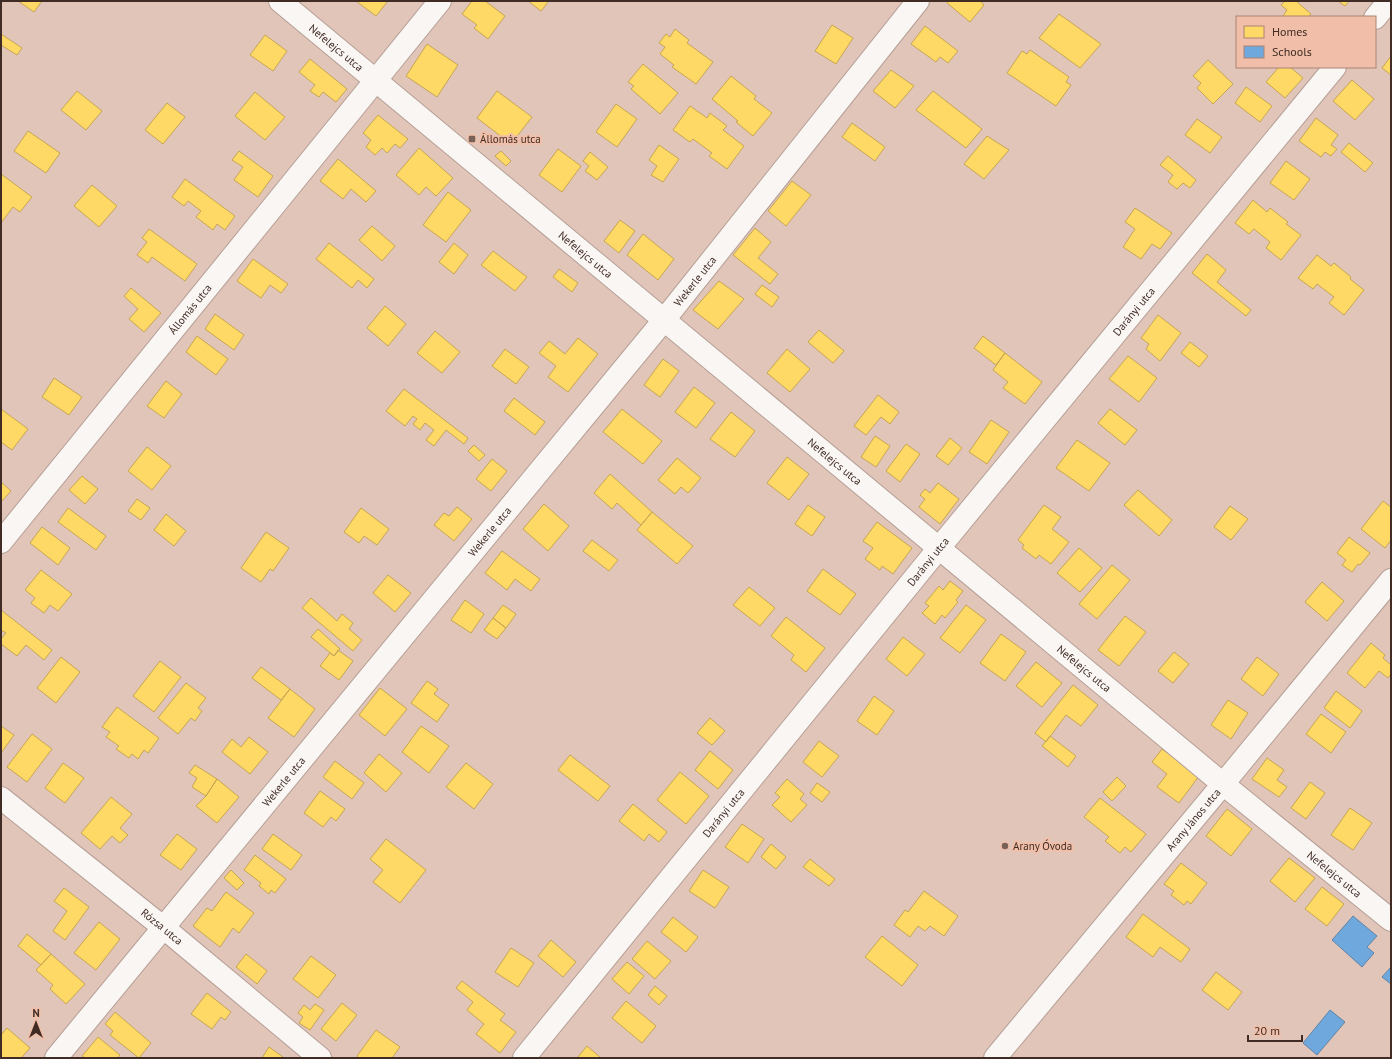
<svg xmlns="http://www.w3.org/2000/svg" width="1392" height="1059" font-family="'PT Sans',sans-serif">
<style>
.homes{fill:#ffd966;stroke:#c6a552}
.schools{fill:#6fa8dc;stroke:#6183a5}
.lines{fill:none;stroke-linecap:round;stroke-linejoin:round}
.minor-casing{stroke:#b59f96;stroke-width:24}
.minor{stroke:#faf6f4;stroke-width:22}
.poi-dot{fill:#786258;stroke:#f1bfa9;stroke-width:1.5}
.labels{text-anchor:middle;stroke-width:4;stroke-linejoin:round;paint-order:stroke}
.street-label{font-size:11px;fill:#402c24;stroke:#f1bfa9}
.poi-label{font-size:11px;fill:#402c24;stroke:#f1bfa9;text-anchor:start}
</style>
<rect width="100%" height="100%" fill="#e1c5b9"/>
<path class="homes" d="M 18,1 L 42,1 L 34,12 Z
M 356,1 L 388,1 L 376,16 Z
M 472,1 L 485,1 L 505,16 L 488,39 L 474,28 L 477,25 L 462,14 Z
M 528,1 L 549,1 L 541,11 Z
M 948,1 L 980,1 L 984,5 L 970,22 L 947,3 Z
M 1285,1 L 1296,1 L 1311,14 L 1308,17 L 1284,17 L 1283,16 L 1287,10 L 1281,5 Z
M 1338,1 L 1349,1 L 1345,6 Z
M 1059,14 L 1101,44 L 1080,68 L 1039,38 Z
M 832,25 L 853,38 L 836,64 L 815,51 Z
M 925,26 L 958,51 L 948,63 L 940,57 L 936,62 L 911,44 Z
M 675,29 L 689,40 L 687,43 L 713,62 L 696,84 L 672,67 L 674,65 L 660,54 L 665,47 L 659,43 L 666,34 L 670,37 Z
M 1,34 L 22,48 L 17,55 L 1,45 Z
M 265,35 L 287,51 L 273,71 L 250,55 Z
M 427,44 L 458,65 L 437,97 L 406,76 Z
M 1030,50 L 1069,77 L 1066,82 L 1071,85 L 1056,106 L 1007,73 L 1022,51 L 1027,54 Z
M 1391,56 L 1391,75 L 1382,68 Z
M 310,59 L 347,89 L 336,102 L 323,92 L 319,97 L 310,91 L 315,85 L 299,72 Z
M 1208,60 L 1233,84 L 1213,104 L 1197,88 L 1201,83 L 1193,76 Z
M 643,64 L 678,93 L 660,114 L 631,89 L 634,86 L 628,82 Z
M 1279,67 L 1290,67 L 1303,78 L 1285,98 L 1266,82 Z
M 891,70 L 914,86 L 895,108 L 873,91 Z
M 731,76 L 756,96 L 754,99 L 772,113 L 753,136 L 736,122 L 738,121 L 712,99 Z
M 1352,80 L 1374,99 L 1355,120 L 1333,101 Z
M 1246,87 L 1272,106 L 1260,122 L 1235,103 Z
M 77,91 L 102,111 L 86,130 L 61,110 Z
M 497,91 L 532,117 L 511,144 L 477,118 Z
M 933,91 L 982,129 L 966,148 L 916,110 Z
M 255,92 L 285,117 L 265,140 L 235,116 Z
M 167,103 L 185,117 L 163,144 L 145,130 Z
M 616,104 L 637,119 L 617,147 L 596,132 Z
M 690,106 L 707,118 L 710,113 L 727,126 L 723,130 L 744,146 L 727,169 L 709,156 L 712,153 L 693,139 L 690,142 L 673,130 Z
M 378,115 L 408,139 L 400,148 L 395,144 L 387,153 L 382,148 L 375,155 L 366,147 L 371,140 L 363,133 Z
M 1316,118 L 1338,135 L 1331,145 L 1337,149 L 1331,156 L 1325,152 L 1321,157 L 1299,141 Z
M 1197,119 L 1222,137 L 1210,153 L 1185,135 Z
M 852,123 L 885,147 L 875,161 L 842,137 Z
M 28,131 L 60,153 L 46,173 L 14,151 Z
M 987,136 L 1009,150 L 984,179 L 964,164 Z
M 1349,143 L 1373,163 L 1365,172 L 1341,152 Z
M 659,145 L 679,159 L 663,182 L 651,175 L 657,166 L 649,160 Z
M 419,148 L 453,178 L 436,196 L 426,187 L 419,195 L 396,175 Z
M 558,149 L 581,166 L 562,192 L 539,175 Z
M 239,151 L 273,176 L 258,197 L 234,180 L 243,167 L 232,160 Z
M 501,151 L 511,161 L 506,166 L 495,156 Z
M 590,152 L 608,167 L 597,180 L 585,171 L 589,166 L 583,161 Z
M 1168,156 L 1196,180 L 1190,188 L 1183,183 L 1177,189 L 1168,182 L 1173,175 L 1160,165 Z
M 338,159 L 376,191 L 366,202 L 351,189 L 343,199 L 320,181 Z
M 1286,161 L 1310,179 L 1294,200 L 1270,183 Z
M 1,174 L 32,197 L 20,212 L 13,207 L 1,223 Z
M 185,179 L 235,216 L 225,230 L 217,224 L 213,230 L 196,217 L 201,211 L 188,201 L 184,206 L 172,197 Z
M 792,181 L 811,195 L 786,226 L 768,211 Z
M 92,185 L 117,206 L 99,227 L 74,206 Z
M 448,192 L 471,210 L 446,242 L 423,225 Z
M 1253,200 L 1267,212 L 1270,208 L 1288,222 L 1286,224 L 1301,235 L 1281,260 L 1266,248 L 1270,242 L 1254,229 L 1249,234 L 1235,223 Z
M 1135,208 L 1172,233 L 1160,249 L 1152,244 L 1141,259 L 1123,247 L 1135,229 L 1125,222 Z
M 620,220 L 635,231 L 619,253 L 604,241 Z
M 372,226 L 395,246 L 382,261 L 359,240 Z
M 755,228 L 771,242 L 758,258 L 778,274 L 770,284 L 733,255 Z
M 149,229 L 197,264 L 185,281 L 152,257 L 148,263 L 137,255 L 147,242 L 142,238 Z
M 643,234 L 674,259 L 658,280 L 627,255 Z
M 329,243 L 374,279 L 367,288 L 358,280 L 352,288 L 316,259 Z
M 454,243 L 468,255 L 454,274 L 439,262 Z
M 493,251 L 527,277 L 515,291 L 481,265 Z
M 1207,254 L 1226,270 L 1217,282 L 1251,310 L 1246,316 L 1192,273 Z
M 1317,255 L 1331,266 L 1334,263 L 1351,277 L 1350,279 L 1364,290 L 1344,315 L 1329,303 L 1334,297 L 1317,284 L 1313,289 L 1298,278 Z
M 253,259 L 288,284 L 281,293 L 270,285 L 261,298 L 237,281 Z
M 559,269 L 578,283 L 572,292 L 553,277 Z
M 719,281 L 744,299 L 718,329 L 693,310 Z
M 762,285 L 779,297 L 772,307 L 755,294 Z
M 131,288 L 161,313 L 144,332 L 129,319 L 138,309 L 124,296 Z
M 385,306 L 406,324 L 388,346 L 367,328 Z
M 215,314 L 244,335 L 234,350 L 205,329 Z
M 1158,315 L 1181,333 L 1160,361 L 1146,349 L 1149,344 L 1141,338 Z
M 819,330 L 844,351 L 833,363 L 808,342 Z
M 435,331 L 460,352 L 442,373 L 417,353 Z
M 197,336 L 228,359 L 216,375 L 186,352 Z
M 983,336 L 1005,353 L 996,365 L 974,348 Z
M 578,338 L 598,354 L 568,392 L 548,377 L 556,366 L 539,353 L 549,341 L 565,354 Z
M 1190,342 L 1208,356 L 1199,367 L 1181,353 Z
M 505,349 L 529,367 L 516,384 L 492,366 Z
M 787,349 L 810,369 L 790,392 L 767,373 Z
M 1005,353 L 1042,382 L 1025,404 L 1003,388 L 1008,382 L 993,370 Z
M 1128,356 L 1157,378 L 1139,402 L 1109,379 Z
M 663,359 L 679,371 L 660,397 L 644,385 Z
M 54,378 L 82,397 L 69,415 L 42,397 Z
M 166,381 L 182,394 L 164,418 L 147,406 Z
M 694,387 L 715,403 L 696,428 L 675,412 Z
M 404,389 L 468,438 L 464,444 L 446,430 L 434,446 L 426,440 L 434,430 L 425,423 L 420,430 L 413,424 L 417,419 L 413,416 L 405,426 L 386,411 Z
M 878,395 L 899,412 L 890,424 L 881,417 L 866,435 L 854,426 Z
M 514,398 L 545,422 L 535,435 L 504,411 Z
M 1,409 L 28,429 L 12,450 L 1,442 Z
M 622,409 L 662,441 L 643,464 L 603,432 Z
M 1110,409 L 1137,430 L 1125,445 L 1098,423 Z
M 731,412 L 755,431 L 735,457 L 710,439 Z
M 991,420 L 1009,432 L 987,464 L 969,452 Z
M 875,436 L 890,446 L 876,467 L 861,457 Z
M 950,438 L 962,448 L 948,465 L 936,456 Z
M 1077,440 L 1110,463 L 1089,491 L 1056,468 Z
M 906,444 L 920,454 L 900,482 L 886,471 Z
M 474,445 L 485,455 L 479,461 L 468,451 Z
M 147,447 L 171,466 L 152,490 L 128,471 Z
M 787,457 L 809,474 L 789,500 L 767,483 Z
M 677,458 L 701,478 L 688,493 L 681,487 L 675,494 L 658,480 Z
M 492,459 L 507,471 L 491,491 L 476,479 Z
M 610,474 L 652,512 L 641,525 L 617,503 L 612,509 L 594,493 Z
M 82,476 L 98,489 L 85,504 L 69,490 Z
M 1,482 L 11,491 L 1,502 Z
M 938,483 L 959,499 L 940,524 L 919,507 L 925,499 L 920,495 L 925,489 L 930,493 Z
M 1138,490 L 1172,520 L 1159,536 L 1124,505 Z
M 137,499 L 150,508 L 141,520 L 128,511 Z
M 1383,501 L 1391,507 L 1391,540 L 1385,548 L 1361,529 Z
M 544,504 L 569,526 L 548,551 L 523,529 Z
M 808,505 L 825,517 L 812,536 L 795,524 Z
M 1044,505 L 1061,517 L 1052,529 L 1069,542 L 1051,564 L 1039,555 L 1036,559 L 1022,548 L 1024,545 L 1018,540 Z
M 1230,506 L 1248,519 L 1231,540 L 1214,527 Z
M 457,507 L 472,519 L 454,541 L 434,525 L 444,513 L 449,516 Z
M 68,508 L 106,536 L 96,550 L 58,522 Z
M 361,508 L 389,529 L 377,545 L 364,536 L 359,543 L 344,532 Z
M 652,512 L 693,546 L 677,564 L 637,530 Z
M 166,514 L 186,531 L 174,546 L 154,530 Z
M 877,522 L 912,548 L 893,574 L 882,566 L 880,570 L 865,559 L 873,548 L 863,541 Z
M 42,527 L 70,548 L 58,565 L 30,543 Z
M 266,532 L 289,548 L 273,571 L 270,569 L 261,582 L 241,568 Z
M 1349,537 L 1370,553 L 1360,565 L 1358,564 L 1352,572 L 1342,565 L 1346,560 L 1337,553 Z
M 592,540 L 618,560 L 609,571 L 583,551 Z
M 1079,548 L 1102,568 L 1080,592 L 1057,573 Z
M 502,551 L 540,579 L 531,591 L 515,579 L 507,590 L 485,573 Z
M 1112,565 L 1130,580 L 1097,619 L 1079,604 Z
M 823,569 L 856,594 L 840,615 L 807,591 Z
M 41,570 L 72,594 L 58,611 L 50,605 L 44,613 L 31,603 L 35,598 L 25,590 Z
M 388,575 L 411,593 L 395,612 L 373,593 Z
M 950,581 L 963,591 L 956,600 L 958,602 L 945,618 L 942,615 L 935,624 L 922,613 L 929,606 L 925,603 L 939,586 L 943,590 Z
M 1322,582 L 1344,601 L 1327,621 L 1305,602 Z
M 749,587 L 775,608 L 760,626 L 733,605 Z
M 311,598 L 337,621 L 342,614 L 353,623 L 349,629 L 362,640 L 353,651 L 302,608 Z
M 465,600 L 484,614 L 471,633 L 451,620 Z
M 503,605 L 516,614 L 506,628 L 493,618 Z
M 966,605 L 986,620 L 960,653 L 940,638 Z
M 1,610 L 52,650 L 44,660 L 26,645 L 17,656 L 1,644 L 1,639 L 6,633 L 1,630 Z
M 1125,616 L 1146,632 L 1119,666 L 1098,650 Z
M 786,617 L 825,648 L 806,672 L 791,660 L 794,655 L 771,636 Z
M 493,618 L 506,628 L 497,639 L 484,630 Z
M 318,629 L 340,649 L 334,656 L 311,637 Z
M 1001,634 L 1026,652 L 1005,681 L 980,663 Z
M 903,637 L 925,654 L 907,676 L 886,659 Z
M 1371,643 L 1385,655 L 1383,658 L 1391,665 L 1391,674 L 1388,678 L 1379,671 L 1365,688 L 1347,673 Z
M 338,650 L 353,661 L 339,680 L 320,666 L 330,653 L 334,656 Z
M 1174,652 L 1189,664 L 1173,683 L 1158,671 Z
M 61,657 L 80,672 L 56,703 L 37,688 Z
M 1257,657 L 1279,674 L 1263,696 L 1241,679 Z
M 160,661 L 181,677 L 154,712 L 133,696 Z
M 1036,662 L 1062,683 L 1042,707 L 1016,686 Z
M 261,667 L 290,689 L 281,700 L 252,678 Z
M 427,681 L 438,689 L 434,694 L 449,705 L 437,722 L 411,703 Z
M 186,683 L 206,698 L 198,708 L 202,711 L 195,721 L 191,718 L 178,734 L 158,718 Z
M 1073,685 L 1098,705 L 1081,726 L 1066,715 L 1046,742 L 1035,733 Z
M 380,688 L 407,709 L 385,736 L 359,715 Z
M 290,689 L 315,709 L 294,737 L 268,718 Z
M 1336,691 L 1362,711 L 1350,728 L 1324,708 Z
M 874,696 L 894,711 L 877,735 L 857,721 Z
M 1228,700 L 1248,713 L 1231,739 L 1211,725 Z
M 117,707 L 159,738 L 148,753 L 144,750 L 138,759 L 132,754 L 129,758 L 116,749 L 119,746 L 106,737 L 110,732 L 102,727 Z
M 1321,714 L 1346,732 L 1331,753 L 1306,734 Z
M 710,718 L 725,731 L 712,745 L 697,733 Z
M 1,726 L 14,735 L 1,753 Z
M 421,726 L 449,746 L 429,773 L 402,752 Z
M 32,734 L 52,749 L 27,782 L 7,767 Z
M 1050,736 L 1076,756 L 1068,767 L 1042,746 Z
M 249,737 L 268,752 L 250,774 L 222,752 L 232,739 L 241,747 Z
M 819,741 L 839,756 L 822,777 L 803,762 Z
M 1162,749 L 1199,776 L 1179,803 L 1157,787 L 1167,774 L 1152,762 Z
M 710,751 L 733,770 L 718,789 L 695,770 Z
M 379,754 L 402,773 L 386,792 L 364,773 Z
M 570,755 L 610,786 L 598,801 L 558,770 Z
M 1267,758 L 1284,770 L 1277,780 L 1287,787 L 1279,797 L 1252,779 Z
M 335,761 L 364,783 L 352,799 L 323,777 Z
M 63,763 L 84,778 L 65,803 L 45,788 Z
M 466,763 L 493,784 L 474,809 L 446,787 Z
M 195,765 L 217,779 L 206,796 L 192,787 L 197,778 L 189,773 Z
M 680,772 L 709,796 L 686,824 L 657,800 Z
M 1117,777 L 1126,786 L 1112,801 L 1103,792 Z
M 217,779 L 239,797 L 217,823 L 196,806 L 206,796 Z
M 787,779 L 804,794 L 800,799 L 807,805 L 791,822 L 772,805 L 780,797 L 775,793 Z
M 1310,782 L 1325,793 L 1306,819 L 1291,808 Z
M 817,783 L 830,792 L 822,802 L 810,793 Z
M 320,791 L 345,809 L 336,821 L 331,817 L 323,827 L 304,813 Z
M 111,797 L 132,814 L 120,828 L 128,835 L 120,843 L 112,836 L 100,849 L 81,833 Z
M 1100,798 L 1146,834 L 1131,852 L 1125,847 L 1120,853 L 1105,841 L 1109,837 L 1084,817 Z
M 633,804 L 667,832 L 659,842 L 649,834 L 644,841 L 619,821 Z
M 1350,808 L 1372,823 L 1353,850 L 1331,835 Z
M 1227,809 L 1252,829 L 1231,856 L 1206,836 Z
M 742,824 L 764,839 L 748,863 L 725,847 Z
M 177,834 L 197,849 L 181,870 L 160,855 Z
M 273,834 L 302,855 L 291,870 L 262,849 Z
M 386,839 L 426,870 L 400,903 L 373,882 L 383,870 L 370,859 Z
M 771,844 L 786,857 L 776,869 L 761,857 Z
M 255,855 L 286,879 L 275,893 L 271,890 L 269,894 L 259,886 L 261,883 L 244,870 Z
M 1289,858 L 1315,878 L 1295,902 L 1270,881 Z
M 810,859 L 835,879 L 829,886 L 803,867 Z
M 1181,863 L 1207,883 L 1191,904 L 1187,901 L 1184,905 L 1171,895 L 1174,891 L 1164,884 Z
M 231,870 L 244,883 L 237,890 L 224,878 Z
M 703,870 L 729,887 L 715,908 L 689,891 Z
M 1322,887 L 1344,904 L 1327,926 L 1305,909 Z
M 64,888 L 89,907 L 65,940 L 53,931 L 67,911 L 54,901 Z
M 924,891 L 958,916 L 944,936 L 930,926 L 925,931 L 918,926 L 910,937 L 894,925 L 905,910 L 908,912 Z
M 226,892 L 254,913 L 239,933 L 233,928 L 220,947 L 193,926 L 207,908 L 212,911 Z
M 1143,914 L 1190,949 L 1181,962 L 1160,947 L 1153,957 L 1126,937 Z
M 673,917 L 698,937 L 686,952 L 661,932 Z
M 99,922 L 120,939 L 96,970 L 74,953 Z
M 27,934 L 51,954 L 41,965 L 18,946 Z
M 882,936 L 918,965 L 902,986 L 865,957 Z
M 551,940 L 576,962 L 563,977 L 538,956 Z
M 647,941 L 671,961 L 655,979 L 632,959 Z
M 511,948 L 534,963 L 518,987 L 495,972 Z
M 51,954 L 85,984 L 66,1004 L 50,989 L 53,985 L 36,970 Z
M 246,954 L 267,971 L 257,984 L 236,967 Z
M 311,956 L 336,975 L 318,998 L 293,979 Z
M 627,962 L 644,976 L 629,994 L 612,979 Z
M 1216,972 L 1242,992 L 1228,1010 L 1202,990 Z
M 462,981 L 505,1014 L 500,1020 L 516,1032 L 500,1053 L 476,1034 L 484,1024 L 467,1010 L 473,1002 L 456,988 Z
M 655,986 L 667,996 L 659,1005 L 648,995 Z
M 207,993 L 231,1012 L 225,1020 L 221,1017 L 212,1029 L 191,1014 Z
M 626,1001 L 656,1026 L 642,1043 L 612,1018 Z
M 342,1003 L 357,1015 L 336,1041 L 321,1029 Z
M 315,1004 L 324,1010 L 310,1030 L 299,1023 L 303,1017 L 298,1013 L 304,1005 L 310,1010 Z
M 115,1012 L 151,1043 L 139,1058 L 110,1035 L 113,1031 L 105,1024 Z
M 7,1028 L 30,1048 L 21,1058 L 1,1058 L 1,1035 Z
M 376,1030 L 400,1047 L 392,1058 L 359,1058 L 357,1056 Z
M 98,1037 L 120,1055 L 117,1058 L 85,1058 L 82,1056 Z
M 587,1046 L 601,1058 L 577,1058 Z
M 269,1047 L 283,1057 L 282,1058 L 262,1058 Z"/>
<path class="schools" d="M 1353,916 L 1377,936 L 1367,947 L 1374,953 L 1362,967 L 1332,940 Z
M 1391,967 L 1391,984 L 1382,977 Z
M 1330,1010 L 1345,1022 L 1317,1055 L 1303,1043 Z"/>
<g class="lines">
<defs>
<g id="minor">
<path id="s1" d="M 280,1 L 1223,784 L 1391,920"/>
<path d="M 1375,18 L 1389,1"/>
<path id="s2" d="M 1,542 L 440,1"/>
<path id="s3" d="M 1,798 L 164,928 L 320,1058"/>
<path id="s4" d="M 56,1058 L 664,320 L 918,1"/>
<path id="s5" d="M 524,1058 L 939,548 L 1335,67"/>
<path id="s6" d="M 995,1058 L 1223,784 L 1391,580"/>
</g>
</defs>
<use href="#minor" class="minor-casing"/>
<use href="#minor" class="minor"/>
</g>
<g class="poi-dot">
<rect x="468" y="135" width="8" height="8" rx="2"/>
<circle cx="1005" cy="846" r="4"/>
</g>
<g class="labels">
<g class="street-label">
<text dy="4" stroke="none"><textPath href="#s1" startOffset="73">Nefelejcs utca</textPath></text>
<text dy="4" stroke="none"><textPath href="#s1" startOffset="397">Nefelejcs utca</textPath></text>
<text dy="4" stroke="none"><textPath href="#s4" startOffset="1006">Wekerle utca</textPath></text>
<text dy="4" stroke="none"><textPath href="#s2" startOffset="300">Állomás utca</textPath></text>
<text dy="4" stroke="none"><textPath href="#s5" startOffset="964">Darányi utca</textPath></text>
<text dy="4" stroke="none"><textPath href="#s1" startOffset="721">Nefelejcs utca</textPath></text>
<text dy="4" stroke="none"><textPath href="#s4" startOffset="682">Wekerle utca</textPath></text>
<text dy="4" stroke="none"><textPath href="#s5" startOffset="640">Darányi utca</textPath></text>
<text dy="4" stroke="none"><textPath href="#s1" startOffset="1045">Nefelejcs utca</textPath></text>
<text dy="4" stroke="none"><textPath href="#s4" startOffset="358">Wekerle utca</textPath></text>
<text dy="4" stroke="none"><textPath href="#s5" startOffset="316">Darányi utca</textPath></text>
<text dy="4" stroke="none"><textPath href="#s6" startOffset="310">Arany János utca</textPath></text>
<text dy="4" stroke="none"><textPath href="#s1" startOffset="1369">Nefelejcs utca</textPath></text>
<text dy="4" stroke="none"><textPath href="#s3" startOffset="206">Rózsa utca</textPath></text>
</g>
<g class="poi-label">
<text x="480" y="143">Állomás utca</text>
<text x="1013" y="850">Arany Óvoda</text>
</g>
</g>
<rect width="1392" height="1059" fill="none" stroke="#402c24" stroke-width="4"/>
<rect x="1236" y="16" width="140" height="52" fill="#f1bfa9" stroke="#aa8474"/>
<rect x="1244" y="26" width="20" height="12" fill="#ffd966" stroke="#aa8474"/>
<text x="1272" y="36" font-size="12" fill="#402c24">Homes</text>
<rect x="1244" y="46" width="20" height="12" fill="#6fa8dc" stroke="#aa8474"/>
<text x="1272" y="56" font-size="12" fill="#402c24">Schools</text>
<g transform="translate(36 1023)" stroke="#f1bfa9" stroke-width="3" paint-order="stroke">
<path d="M0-3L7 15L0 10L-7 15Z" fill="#402c24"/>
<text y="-6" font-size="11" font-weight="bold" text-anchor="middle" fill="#402c24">N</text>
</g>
<path d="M1248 1035v6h54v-6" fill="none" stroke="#402c24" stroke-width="2"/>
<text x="1254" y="1035" font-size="12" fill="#402c24" stroke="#f1bfa9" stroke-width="3" paint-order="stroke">20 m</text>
</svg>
